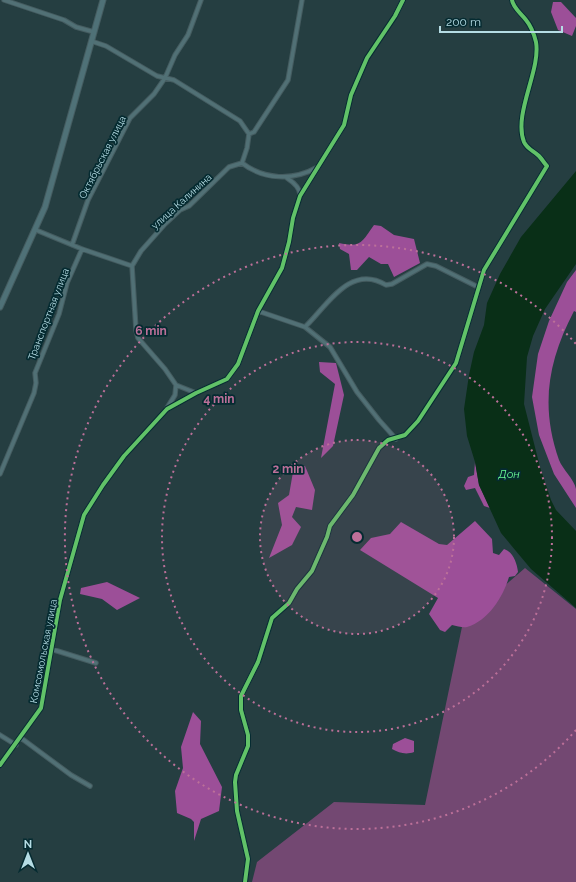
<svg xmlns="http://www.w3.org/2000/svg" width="576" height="882" font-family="Raleway,sans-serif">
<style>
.green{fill:#734872}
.forest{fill:#9c4f98}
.water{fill:#092f17}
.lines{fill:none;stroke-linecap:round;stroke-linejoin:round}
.street-casing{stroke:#455c60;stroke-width:5.5}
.secondary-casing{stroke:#455c60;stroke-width:7}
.street{stroke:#517075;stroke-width:3.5}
.secondary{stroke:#4f7177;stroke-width:5}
.cycleway-casing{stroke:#052b31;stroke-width:6}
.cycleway{stroke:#61c268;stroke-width:4}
.ring{fill:none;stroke:#bc7099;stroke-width:2;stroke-dasharray:2 4}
.labels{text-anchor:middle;stroke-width:3.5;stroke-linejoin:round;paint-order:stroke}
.street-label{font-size:10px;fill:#b5dce4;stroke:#052b31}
.water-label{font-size:11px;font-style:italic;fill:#6bfe97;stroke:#052b31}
.centre{fill:#bc7099;stroke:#052b31;stroke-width:2}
.ring-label{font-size:12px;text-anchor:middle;font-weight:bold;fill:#bc7099;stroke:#052b31;stroke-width:3.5;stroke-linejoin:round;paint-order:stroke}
</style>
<rect width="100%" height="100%" fill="#253e41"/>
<path class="green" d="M 525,568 L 576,609 L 576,882 L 252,882 L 257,862 L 334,802 L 425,805 L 463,622 Z"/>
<path class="forest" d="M 553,2 L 561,2 L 576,18 L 576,26 L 572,36 L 558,30 L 551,12 Z
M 374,225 L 381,226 L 394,235 L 414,239 L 420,263 L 394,277 L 388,264 L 381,264 L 369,257 L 357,270 L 351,270 L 349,254 L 340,249 L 339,243 C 361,248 362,242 374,225 Z
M 576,270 L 576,312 L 574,311 C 548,361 540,406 559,460 C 563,470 574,479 576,489 C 576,495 576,502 576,508 L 554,474 L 539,435 L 532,397 L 538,354 L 549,321 L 567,282 Z
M 319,362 L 336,363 L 344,395 L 333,446 L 321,458 L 335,384 L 320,372 Z
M 475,462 L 479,485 L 490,508 L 484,506 L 475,488 L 466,490 L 464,486 L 468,477 L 474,475 Z
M 305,466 L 315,490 L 312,510 L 296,507 L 292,517 L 301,527 L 292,545 L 269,558 L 282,525 L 278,503 L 289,495 L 293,472 Z
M 475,521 L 492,539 L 493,553 L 499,555 L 504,549 C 513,552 517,563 518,572 L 515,576 L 509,577 C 503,597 488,621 467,627 C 463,628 457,626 452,625 L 445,632 L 440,630 L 429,614 L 438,598 L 360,550 L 371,538 L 390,534 L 401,522 L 439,544 L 447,545 Z
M 107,582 L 140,598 L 117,610 L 102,599 L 80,594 L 81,588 Z
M 193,712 L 201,721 L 200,744 L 222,787 L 219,811 L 201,819 L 194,841 L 194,822 L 191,819 L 177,813 L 175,791 L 183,768 L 181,747 Z
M 405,738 L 414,741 L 414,752 C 406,755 399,753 392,749 L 393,744 Z"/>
<path class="water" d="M 576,171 L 576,264 L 545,309 L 533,336 L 527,357 L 524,404 L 540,467 L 551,500 L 556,510 L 576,531 L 576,608 L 531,569 L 501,533 L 479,485 L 475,462 L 467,436 L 464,409 L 469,375 L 474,352 L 484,325 L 487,303 L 500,274 L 521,237 Z"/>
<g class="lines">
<defs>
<path id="street" d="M 4,0 L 64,20 L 76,27 L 94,32
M 91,41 L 106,46 L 157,76 L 174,80 L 240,121 L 249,134 L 247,148 L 242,163 C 264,180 293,181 318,167
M 249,134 L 254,132 L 288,80 L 302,0
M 287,178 C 293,182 301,188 300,196
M 36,230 L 82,249 L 132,266
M 72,245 L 88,200 L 130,118 L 154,94 L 165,78 L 175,55 L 188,35 L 201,0
M 258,311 L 305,327 L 330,347 L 357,392 L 379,420 L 396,439
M 305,327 C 327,306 350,263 386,285 L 392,284 L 427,264 L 436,266 L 478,287
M 176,385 L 196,393
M 167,408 L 175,395 L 176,385 L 165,369 L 138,338 L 136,330 L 132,266 L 141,251 L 165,224 L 180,210 L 189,206 L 229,167 L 242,163
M 0,474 L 34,393 L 36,383 L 35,373 L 59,314 L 67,283 L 82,249
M 51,649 L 96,663
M 0,735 L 16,745
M 21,738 L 71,775 L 90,786
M 0,765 L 41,708 L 60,600 L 84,515 L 103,485 L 124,456 L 167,409 L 196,393 L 227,379 L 238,364 L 258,311 L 282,268 L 289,242 L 293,218 L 300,196 L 344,125 L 351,95 L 367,58 L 395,16 L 403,0
M 245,882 L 248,859 L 237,811 L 235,782 L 236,775 L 248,746 L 248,735 L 241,710 L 241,696 L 258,662 L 272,618 L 289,603 L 297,589 L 312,571 L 327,537 L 330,526 L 353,495 L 379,448 L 388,440 L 405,435 L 418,421 L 456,363 L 484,270 L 547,166 C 544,163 542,159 539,156 C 534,151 527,149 524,142 C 513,114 541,70 536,42 C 534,34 531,26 526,20 C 521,13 513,8 512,0"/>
<path id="secondary" d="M 0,307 L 45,207 L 103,0"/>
</defs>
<use href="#street" class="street-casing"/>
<use href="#secondary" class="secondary-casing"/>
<use href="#street" class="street"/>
<use href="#secondary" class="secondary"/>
<defs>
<path id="cycleway" d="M 0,765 L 41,708 L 60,600 L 84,515 L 103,485 L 124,456 L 167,409 L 196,393 L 227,379 L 238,364 L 258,311 L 282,268 L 289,242 L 293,218 L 300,196 L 344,125 L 351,95 L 367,58 L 395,16 L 403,0
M 245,882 L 248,859 L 237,811 L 235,782 L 236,775 L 248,746 L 248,735 L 241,710 L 241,696 L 258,662 L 272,618 L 289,603 L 297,589 L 312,571 L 327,537 L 330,526 L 353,495 L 379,448 L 388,440 L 405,435 L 418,421 L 456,363 L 484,270 L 547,166 C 544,163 542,159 539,156 C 534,151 527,149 524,142 C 513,114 541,70 536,42 C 534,34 531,26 526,20 C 521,13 513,8 512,0"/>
</defs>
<use href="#cycleway" class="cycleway-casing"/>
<use href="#cycleway" class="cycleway"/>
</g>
<circle cx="357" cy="537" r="97" fill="#bc7099" fill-opacity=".12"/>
<g class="ring">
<circle cx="357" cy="537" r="97"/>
<circle cx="357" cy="537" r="195"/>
<path d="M576 730A292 292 0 1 1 576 344"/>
</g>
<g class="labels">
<g class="street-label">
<text transform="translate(102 157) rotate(-63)" y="4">Октябрьская улица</text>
<text transform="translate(181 201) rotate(-42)" y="4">улица Калинина</text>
<text transform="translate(48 314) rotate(-69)" y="4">Транспортная улица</text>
<text transform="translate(43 651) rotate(-79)" y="4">Комсомольская улица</text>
</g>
<g class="water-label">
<text x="509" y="478">Дон</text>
</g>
</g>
<circle cx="357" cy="537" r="6" class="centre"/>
<g class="ring-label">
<text x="151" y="335">6 min</text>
<text x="219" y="403">4 min</text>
<text x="288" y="473">2 min</text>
</g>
<g transform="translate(28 854)" stroke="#052b31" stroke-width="3" paint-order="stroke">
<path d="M0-3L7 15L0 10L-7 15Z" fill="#b5dce4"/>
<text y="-6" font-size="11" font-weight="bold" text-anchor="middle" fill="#b5dce4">N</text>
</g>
<path d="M440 26v6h122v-6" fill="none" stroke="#b5dce4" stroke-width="2"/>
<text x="446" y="26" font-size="12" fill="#b5dce4" stroke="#052b31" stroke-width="3" paint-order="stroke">200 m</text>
</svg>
